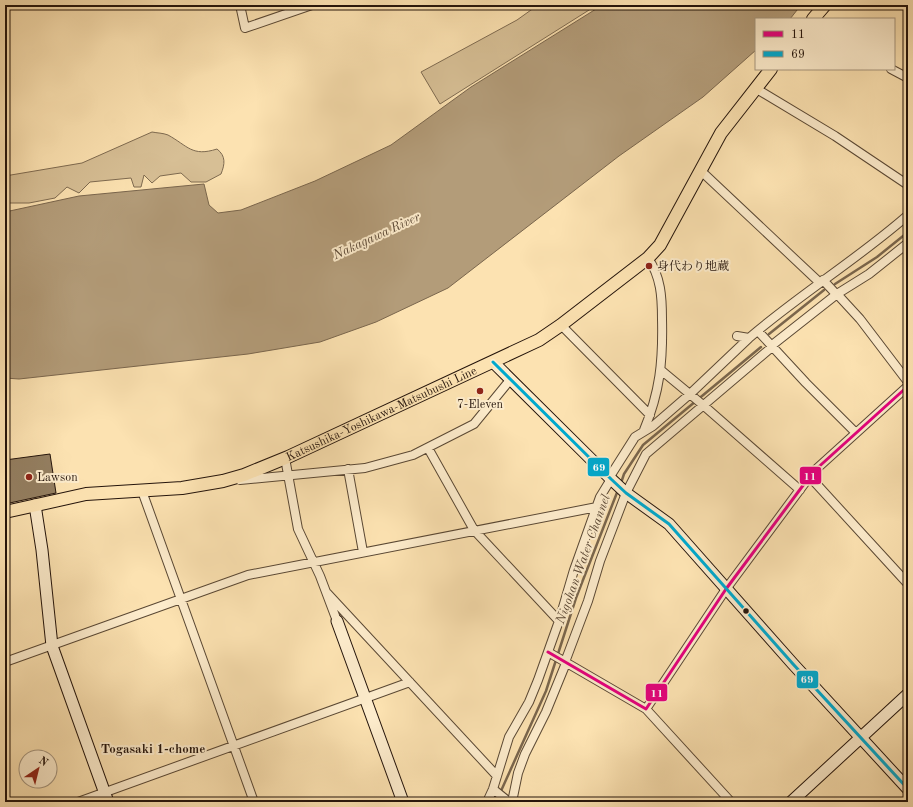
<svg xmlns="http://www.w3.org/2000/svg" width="913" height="807" font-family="'Old Standard TT','Noto Serif JP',serif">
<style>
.green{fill:#d7bf95;stroke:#7e6a50}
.water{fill:#b39c79;stroke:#7a664d}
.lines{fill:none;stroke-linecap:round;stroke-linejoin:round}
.stream{stroke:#7a664d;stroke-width:2.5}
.building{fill:#947f61;stroke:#24140b}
.street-casing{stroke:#5a4834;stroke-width:10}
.secondary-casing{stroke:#24140b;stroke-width:13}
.primary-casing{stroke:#24140b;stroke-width:14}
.street{stroke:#fdeccc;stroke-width:8}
.secondary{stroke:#fdeccc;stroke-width:11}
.primary{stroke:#fce2b1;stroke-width:12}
.bus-1-casing{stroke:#fdeccc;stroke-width:6}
.bus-2-casing{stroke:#fdeccc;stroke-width:6}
.bus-1{stroke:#e5007d;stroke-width:3}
.bus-2{stroke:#00a9ce;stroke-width:3}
.poi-dot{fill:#8f2418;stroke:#fdeccc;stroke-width:1.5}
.bus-dot{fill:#24140b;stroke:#fdeccc;stroke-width:1.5}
.labels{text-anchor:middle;stroke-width:4;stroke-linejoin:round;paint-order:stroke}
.poi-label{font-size:12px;fill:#24140b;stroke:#fdeccc;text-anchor:start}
.street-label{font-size:12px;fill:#24140b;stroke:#fdeccc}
.water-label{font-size:13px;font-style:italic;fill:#5d4a37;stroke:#fdeccc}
.neighbourhood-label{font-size:13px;font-weight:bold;fill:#24140b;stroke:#fdeccc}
.line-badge{stroke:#fdeccc;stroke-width:1.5}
.badge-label{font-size:11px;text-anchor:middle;font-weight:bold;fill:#fff}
</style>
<rect width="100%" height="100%" fill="#fce2b1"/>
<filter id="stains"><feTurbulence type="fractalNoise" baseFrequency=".005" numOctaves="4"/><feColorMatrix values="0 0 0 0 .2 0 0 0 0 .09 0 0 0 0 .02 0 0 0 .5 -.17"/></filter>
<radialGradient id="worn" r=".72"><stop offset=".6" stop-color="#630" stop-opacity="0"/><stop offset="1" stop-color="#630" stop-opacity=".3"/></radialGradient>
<path class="green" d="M 538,5 L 597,5 L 440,104 L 421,72 L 517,20 Z
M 152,132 C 157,133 163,133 168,135 C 188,146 192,157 217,149 C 226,156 225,164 221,174 L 206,182 L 191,182 L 181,173 L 160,176 L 152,183 L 144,175 L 141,187 L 134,187 L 131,178 L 90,182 L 79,193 L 67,187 L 55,198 L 29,203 L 8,203 L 5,205 L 5,176 L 82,163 Z"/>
<path class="water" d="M 601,5 L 801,5 L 790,19 L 756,19 L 756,50 L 703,97 L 619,156 L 448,288 L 376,322 L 320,342 L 248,354 L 19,379 L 5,378 L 5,212 L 79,196 L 204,184 L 209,205 L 218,213 L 241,210 L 315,181 L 391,145 L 471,87 L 596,9 Z"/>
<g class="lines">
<path class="stream" d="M 835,284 L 877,257 L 908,232
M 769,334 L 824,290
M 621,483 L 624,474 L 643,445 L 761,347
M 496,802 L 546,691 L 576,598 L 618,490"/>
</g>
<path class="building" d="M 50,454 L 56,493 L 5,504 L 5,460 Z"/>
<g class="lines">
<defs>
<path id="street" d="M 240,5 L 245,28 L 312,5
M 891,69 L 908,78
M 755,88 L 835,136 L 908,185
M 700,170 L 819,282
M 823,280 L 836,294
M 837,294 L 860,319 L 908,382
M 561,325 L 650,415
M 758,331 L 806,383 L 856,433
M 737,336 L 749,338 C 800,294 858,259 908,215
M 771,346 L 837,294 L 869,274 L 908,243
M 662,371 L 703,405 L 800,490
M 644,430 C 660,392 663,361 662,319 C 662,297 661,277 648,258
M 428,448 L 474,530 L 559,621
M 285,458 L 298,529 L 320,576 L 337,621
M 348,469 L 363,552
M 810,477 L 908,584
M 609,478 L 635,437 L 653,426 L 690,394 L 749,338
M 240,480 L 365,468 L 413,455 L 474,424 L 510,380
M 142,491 L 254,802
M 327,593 L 497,776
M 548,652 L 646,709 L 726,589 L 813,472 L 908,386
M 5,662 L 248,575 L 597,507
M 565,662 L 588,601 L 600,561 L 626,493 L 646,454 L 772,347
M 646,709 L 731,802
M 493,789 L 509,802
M 78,802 L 410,682
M 487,802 L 493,789 L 509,737 L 529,702 L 538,680 L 559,621 L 574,570 L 600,497 L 611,479
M 512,802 L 518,773 L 525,754 L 546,712 L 566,663"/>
<path id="secondary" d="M 493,362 L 611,479 L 626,493 L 669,524 L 793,664 L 908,789
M 35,505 L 42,550 L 52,646 L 108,802
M 337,621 L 403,802
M 791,802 L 908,694"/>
<g id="primary">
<path d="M 813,19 L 825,5"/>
<path id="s1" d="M 5,512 L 86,494 L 182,488 L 223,481 L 244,475 L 288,457 L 539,340 L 561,325 L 648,258 L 660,245 L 721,133 L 771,69"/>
</g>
</defs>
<use href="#street" class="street-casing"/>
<use href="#secondary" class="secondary-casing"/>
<use href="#primary" class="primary-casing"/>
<use href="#street" class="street"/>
<use href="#secondary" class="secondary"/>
<use href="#primary" class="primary"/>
<defs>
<path id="bus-1" d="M 548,652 L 646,709 L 726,589 L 813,472 L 908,386"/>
<path id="bus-2" d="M 493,362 L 611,479 L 626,493 L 669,524 L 793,664 L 908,789"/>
</defs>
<use href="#bus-1" class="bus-1-casing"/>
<use href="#bus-2" class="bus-2-casing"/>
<use href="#bus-1" class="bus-1"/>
<use href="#bus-2" class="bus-2"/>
</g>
<g class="poi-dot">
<circle cx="649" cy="266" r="4"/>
<circle cx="480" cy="391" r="4"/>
<circle cx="29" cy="477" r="4"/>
</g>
<circle class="bus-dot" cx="746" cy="611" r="3.5"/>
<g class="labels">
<g class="poi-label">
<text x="657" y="270">身代わり地蔵</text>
<text x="480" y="408" text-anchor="middle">7-Eleven</text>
<text x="37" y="481">Lawson</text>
</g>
<g class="street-label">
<text dy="4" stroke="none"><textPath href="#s1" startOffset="393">Katsushika-Yoshikawa-Matsubushi Line</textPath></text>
</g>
<g class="water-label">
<text transform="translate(376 235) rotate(-25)" y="5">Nakagawa River</text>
<text transform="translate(582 559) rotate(-70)" y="5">Nigohan Water Channel</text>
</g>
<g class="neighbourhood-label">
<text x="153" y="753">Togasaki 1-chome</text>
</g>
</g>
<g class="line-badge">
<rect x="587" y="457" width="23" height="20" rx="4" fill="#00a9ce"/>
<rect x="799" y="466" width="23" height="19" rx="4" fill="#e5007d"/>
<rect x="796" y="670" width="23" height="19" rx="4" fill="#00a9ce"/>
<rect x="645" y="683" width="23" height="19" rx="4" fill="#e5007d"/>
</g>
<g class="badge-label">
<text x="599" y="471">69</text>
<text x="810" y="480">11</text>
<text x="807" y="683">69</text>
<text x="657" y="697">11</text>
</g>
<rect width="913" height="807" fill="none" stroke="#fce2b1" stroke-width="20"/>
<rect x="6" y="6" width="901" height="795" fill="none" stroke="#24140b" stroke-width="2"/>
<rect x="10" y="10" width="893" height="787" fill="none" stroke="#24140b"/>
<rect x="755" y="18" width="140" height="52" fill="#fdeccc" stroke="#a6967f"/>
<rect x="763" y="31" width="20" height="6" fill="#e5007d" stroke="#a6967f"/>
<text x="791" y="38" font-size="12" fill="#24140b">11</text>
<rect x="763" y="51" width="20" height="6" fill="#00a9ce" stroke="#a6967f"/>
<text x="791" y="58" font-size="12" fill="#24140b">69</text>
<g transform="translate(38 769) rotate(35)"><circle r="19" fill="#fdeccc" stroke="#a6967f"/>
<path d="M0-3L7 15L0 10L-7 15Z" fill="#8f2418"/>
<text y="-6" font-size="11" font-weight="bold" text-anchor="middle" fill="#24140b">N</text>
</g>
<rect width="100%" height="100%" filter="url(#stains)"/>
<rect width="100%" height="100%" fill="url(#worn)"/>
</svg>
